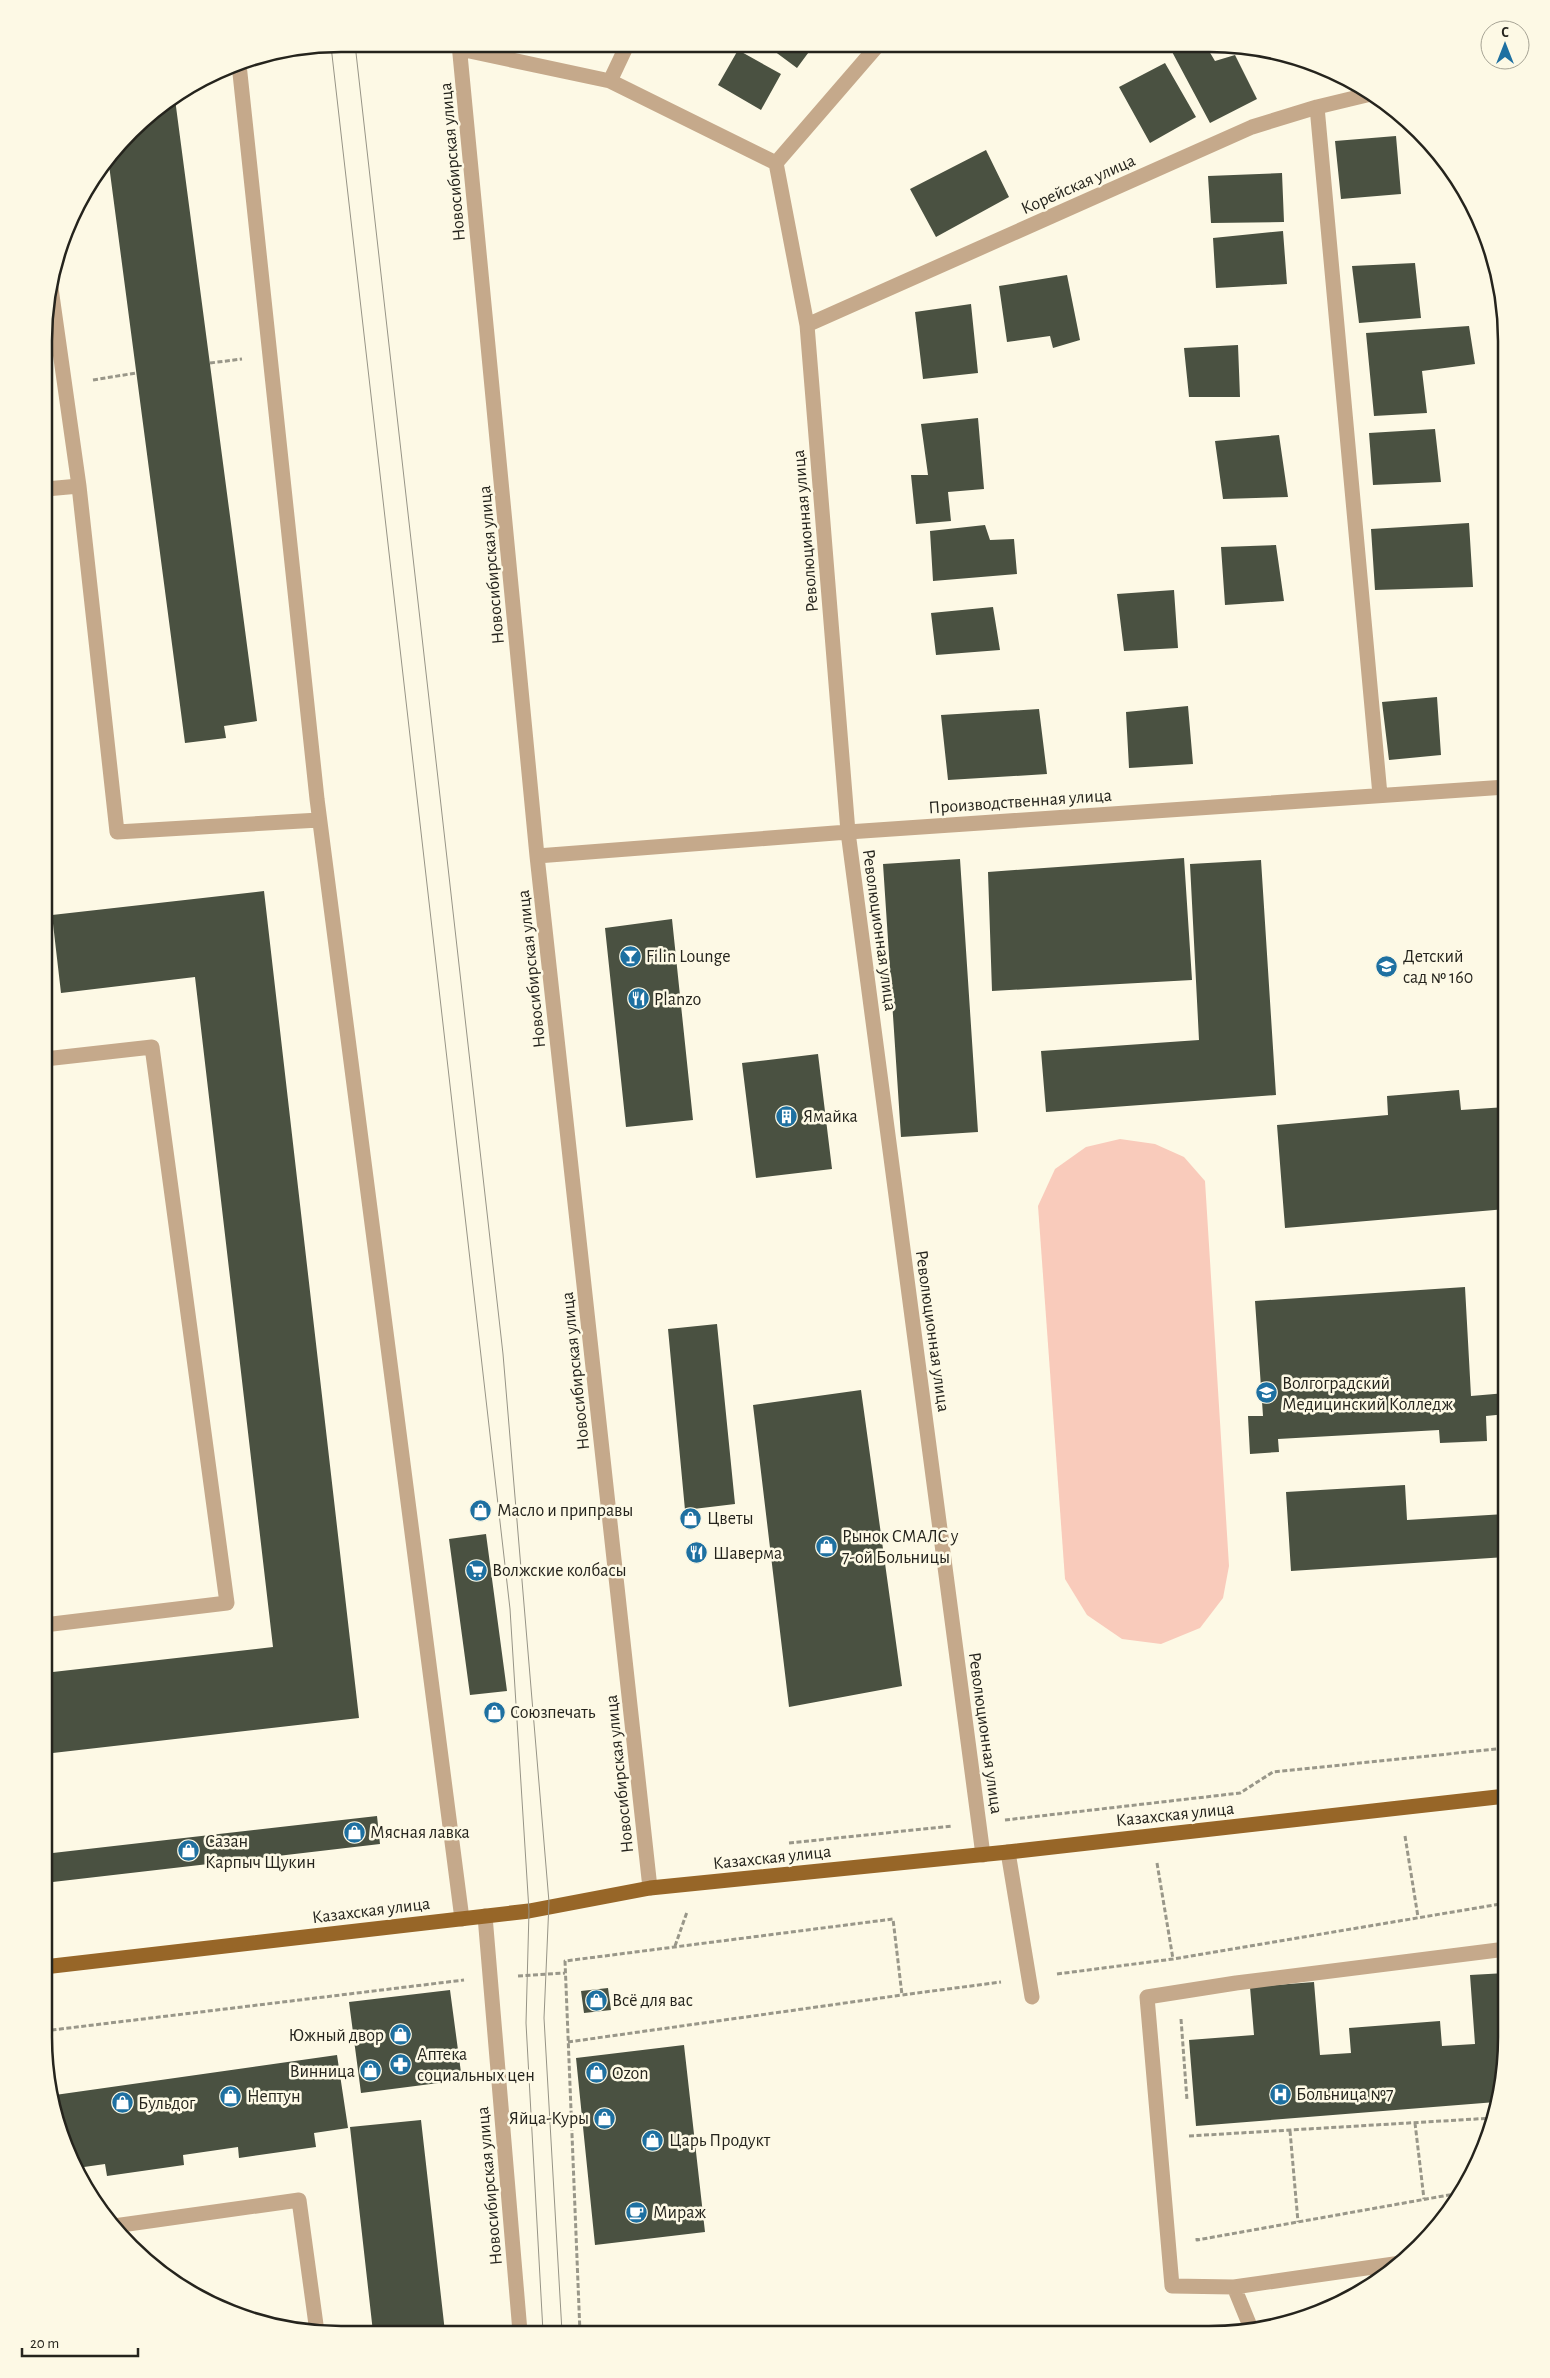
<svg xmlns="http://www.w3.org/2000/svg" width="1550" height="2378" font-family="'Alegreya Sans',sans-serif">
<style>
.green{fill:#f9cbbb}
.building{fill:#4a5141}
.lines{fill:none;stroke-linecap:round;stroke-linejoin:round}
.path{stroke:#999789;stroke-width:3;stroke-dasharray:5 2.5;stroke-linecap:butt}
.minor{stroke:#c5a98b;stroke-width:15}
.major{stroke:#976628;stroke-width:15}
.tram{stroke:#979486;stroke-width:1}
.labels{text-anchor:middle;stroke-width:5;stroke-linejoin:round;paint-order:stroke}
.street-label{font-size:18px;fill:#25241d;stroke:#fdf9e5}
.poi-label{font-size:18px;fill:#25241d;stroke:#fdf9e5;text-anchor:start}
.rim{fill:none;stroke:#25241d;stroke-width:2.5}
</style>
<rect width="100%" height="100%" fill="#fdf9e5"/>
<path class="green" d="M 1120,1139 L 1155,1144 L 1184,1157 L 1205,1181 L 1229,1566 L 1223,1598 L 1200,1628 L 1161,1644 L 1122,1639 L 1087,1615 L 1065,1579 L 1038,1206 L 1055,1169 L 1086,1147 Z"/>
<path class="building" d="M 766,45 L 814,45 L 797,68 Z
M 1174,46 L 1206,46 L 1215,61 L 1235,55 L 1257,99 L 1210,123 L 1170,48 Z
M 738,50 L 781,74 L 761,110 L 718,85 Z
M 1165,63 L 1196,117 L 1150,143 L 1119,87 Z
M 175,99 L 257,721 L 224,726 L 226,738 L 185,743 L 109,165 L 145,118 Z
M 1396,136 L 1401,194 L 1341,199 L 1335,141 Z
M 986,150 L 1009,197 L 936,237 L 910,189 Z
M 1282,173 L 1284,222 L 1211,223 L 1208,176 Z
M 1283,231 L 1287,284 L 1216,288 L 1213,238 Z
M 1415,263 L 1421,318 L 1359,323 L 1352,266 Z
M 1067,275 L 1080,340 L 1053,348 L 1050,336 L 1007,342 L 999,286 Z
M 971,304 L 978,373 L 923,379 L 915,312 Z
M 1469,326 L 1475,364 L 1422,371 L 1427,413 L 1374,416 L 1366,333 Z
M 1238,345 L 1240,397 L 1189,397 L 1184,348 Z
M 978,418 L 984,489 L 948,492 L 951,521 L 916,524 L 911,475 L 928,475 L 921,424 Z
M 1435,429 L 1441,482 L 1373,485 L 1369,433 Z
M 1279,435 L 1288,497 L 1223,499 L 1215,441 Z
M 1469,523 L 1473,587 L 1375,590 L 1371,529 Z
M 985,525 L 990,540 L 1014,539 L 1017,574 L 933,581 L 930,531 Z
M 1276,545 L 1284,601 L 1225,605 L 1221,547 Z
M 1174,590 L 1178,648 L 1124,651 L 1117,594 Z
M 993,607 L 1000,650 L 936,655 L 931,613 Z
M 1437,697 L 1441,755 L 1389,760 L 1382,702 Z
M 1188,706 L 1193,764 L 1129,768 L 1126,712 Z
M 1039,709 L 1047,774 L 948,780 L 941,715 Z
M 1184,858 L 1192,980 L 992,991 L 988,872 Z
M 960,859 L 978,1132 L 901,1137 L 883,864 Z
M 1261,860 L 1276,1095 L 1046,1112 L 1041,1051 L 1199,1040 L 1190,864 Z
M 264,891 L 359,1718 L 44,1754 L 44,1673 L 273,1647 L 195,977 L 61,993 L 52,915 Z
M 672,919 L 693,1120 L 626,1127 L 605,928 Z
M 818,1054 L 832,1169 L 756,1178 L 742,1063 Z
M 1459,1090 L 1461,1110 L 1506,1107 L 1506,1209 L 1285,1228 L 1277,1125 L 1388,1115 L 1387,1096 Z
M 1465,1287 L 1471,1396 L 1506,1393 L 1506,1414 L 1486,1416 L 1487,1441 L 1440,1443 L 1439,1430 L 1278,1439 L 1279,1452 L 1250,1454 L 1248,1416 L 1263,1416 L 1255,1301 Z
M 717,1324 L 735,1504 L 685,1510 L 668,1329 Z
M 861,1390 L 902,1686 L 789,1707 L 753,1405 Z
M 1405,1485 L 1407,1520 L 1505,1514 L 1506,1557 L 1291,1571 L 1286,1492 Z
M 486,1534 L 507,1691 L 470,1695 L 449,1539 Z
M 377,1816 L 380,1844 L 44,1883 L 44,1854 Z
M 1506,1973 L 1506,2056 L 1496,2102 L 1196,2126 L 1189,2040 L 1254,2035 L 1250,1987 L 1314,1982 L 1320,2055 L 1351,2053 L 1349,2028 L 1440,2021 L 1442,2046 L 1475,2044 L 1470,1975 Z
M 608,1988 L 611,2010 L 584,2013 L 581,1991 Z
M 450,1990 L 462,2080 L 361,2093 L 349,2002 Z
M 684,2045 L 705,2232 L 595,2245 L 576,2058 Z
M 337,2055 L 348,2128 L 314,2133 L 316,2147 L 239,2158 L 238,2147 L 183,2155 L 184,2165 L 107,2176 L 105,2164 L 77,2168 L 67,2151 L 55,2095 Z
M 421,2120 L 445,2332 L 373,2332 L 350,2127 Z"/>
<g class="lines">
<path class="path" d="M 210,363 L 242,359
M 93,380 L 136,373
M 1005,1820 L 1240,1793 L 1273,1772 L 1506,1748
M 1405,1836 L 1418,1917
M 789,1843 L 952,1826
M 1157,1863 L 1173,1959
M 675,1946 L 687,1912
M 1057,1974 L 1173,1959 L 1506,1903
M 518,1976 L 565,1973
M 1181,2019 L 1187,2100
M 44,2031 L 464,1980
M 568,2042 L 902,1995
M 1415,2123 L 1424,2199
M 1290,2131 L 1298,2222
M 1189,2136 L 1493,2118
M 1197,2238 L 1197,2240 L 1460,2193
M 580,2333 L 565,1961 L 893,1919 L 902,1995 L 1001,1982"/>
<path class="minor" d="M 459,44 L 537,856 L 650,1888
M 460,49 L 610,81 L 776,163
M 239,64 L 317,799 L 462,1919
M 610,81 L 627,45
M 1317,107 L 1380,795
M 776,163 L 807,325 L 848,832 L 983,1855
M 776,163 L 878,45
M 51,288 L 79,486
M 807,325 L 1252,127 L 1317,107 L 1371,94
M 46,489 L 79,486 L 117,832 L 319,820
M 537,856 L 848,832 L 1506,787
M 44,1625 L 227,1603 L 152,1047 L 45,1059
M 1008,1852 L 1032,1997
M 485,1916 L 520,2332
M 114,2226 L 299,2200 L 317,2332
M 1234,2287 L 1172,2286 L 1147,1997 L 1236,1983 L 1506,1949
M 1250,2326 L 1234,2287 L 1401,2263"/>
<path class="major" d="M 44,1967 L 529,1911 L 650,1888 L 1008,1852 L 1506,1796"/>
<path class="tram" d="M 355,44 L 503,1354 L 549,1902 L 544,2018 L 562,2332
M 331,46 L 510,1609 L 529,1911 L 526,2023 L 543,2332"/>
</g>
<defs>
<symbol id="bar-disc" viewBox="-11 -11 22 22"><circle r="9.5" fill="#1e70a1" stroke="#fdf9e5"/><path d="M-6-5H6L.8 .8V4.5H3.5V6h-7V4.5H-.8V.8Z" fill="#fff"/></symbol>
<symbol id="school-disc" viewBox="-11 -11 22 22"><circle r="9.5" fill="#1e70a1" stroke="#fdf9e5"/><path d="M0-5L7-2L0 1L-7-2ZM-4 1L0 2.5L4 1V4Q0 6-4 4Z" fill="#fff"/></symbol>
<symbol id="restaurant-disc" viewBox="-11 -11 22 22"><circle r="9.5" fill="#1e70a1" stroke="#fdf9e5"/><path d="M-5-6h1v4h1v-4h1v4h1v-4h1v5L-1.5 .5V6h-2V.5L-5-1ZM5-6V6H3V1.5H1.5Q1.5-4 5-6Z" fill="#fff"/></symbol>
<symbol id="building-disc" viewBox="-11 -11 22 22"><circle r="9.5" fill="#1e70a1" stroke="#fdf9e5"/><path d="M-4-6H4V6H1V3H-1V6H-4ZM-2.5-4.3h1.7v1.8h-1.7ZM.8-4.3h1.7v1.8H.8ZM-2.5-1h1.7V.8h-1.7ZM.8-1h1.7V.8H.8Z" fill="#fff"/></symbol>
<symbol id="university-disc" viewBox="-11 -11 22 22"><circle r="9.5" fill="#1e70a1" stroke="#fdf9e5"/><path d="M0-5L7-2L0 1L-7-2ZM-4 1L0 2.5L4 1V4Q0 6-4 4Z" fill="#fff"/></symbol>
<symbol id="shop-disc" viewBox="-11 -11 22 22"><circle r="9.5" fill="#1e70a1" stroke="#fdf9e5"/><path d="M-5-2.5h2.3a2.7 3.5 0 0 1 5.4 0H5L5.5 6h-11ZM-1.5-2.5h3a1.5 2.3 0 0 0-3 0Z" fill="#fff"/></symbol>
<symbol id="supermarket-disc" viewBox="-11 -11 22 22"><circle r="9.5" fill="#1e70a1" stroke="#fdf9e5"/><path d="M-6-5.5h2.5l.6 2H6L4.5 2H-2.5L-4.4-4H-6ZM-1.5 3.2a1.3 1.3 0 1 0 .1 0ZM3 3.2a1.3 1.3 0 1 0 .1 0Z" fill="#fff"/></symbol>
<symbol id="pharmacy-disc" viewBox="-11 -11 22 22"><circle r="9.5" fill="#1e70a1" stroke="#fdf9e5"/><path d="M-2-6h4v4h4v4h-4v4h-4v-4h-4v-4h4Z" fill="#fff"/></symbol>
<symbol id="hospital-disc" viewBox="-11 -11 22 22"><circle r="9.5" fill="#1e70a1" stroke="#fdf9e5"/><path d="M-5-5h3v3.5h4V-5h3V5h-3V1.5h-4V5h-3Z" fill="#fff"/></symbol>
<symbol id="cafe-disc" viewBox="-11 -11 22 22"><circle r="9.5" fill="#1e70a1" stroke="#fdf9e5"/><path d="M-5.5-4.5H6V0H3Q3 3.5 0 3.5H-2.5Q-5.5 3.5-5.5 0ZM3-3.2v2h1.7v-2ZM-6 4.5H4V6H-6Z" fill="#fff"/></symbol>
</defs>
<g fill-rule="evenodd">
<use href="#bar-disc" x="618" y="944" width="25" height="25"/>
<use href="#school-disc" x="1374" y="954" width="25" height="25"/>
<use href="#restaurant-disc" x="626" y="986" width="25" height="25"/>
<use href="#building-disc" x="774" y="1104" width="25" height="25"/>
<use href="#university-disc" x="1254" y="1380" width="25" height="25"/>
<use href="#shop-disc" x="468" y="1498" width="25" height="25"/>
<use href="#shop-disc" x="678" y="1506" width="25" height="25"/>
<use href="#shop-disc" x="814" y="1534" width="25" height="25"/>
<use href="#restaurant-disc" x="684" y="1540" width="25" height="25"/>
<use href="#supermarket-disc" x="464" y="1558" width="25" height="25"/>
<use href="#shop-disc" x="482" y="1700" width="25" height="25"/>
<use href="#shop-disc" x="342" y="1820" width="25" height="25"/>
<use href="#shop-disc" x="176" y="1838" width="25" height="25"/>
<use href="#shop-disc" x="584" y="1988" width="25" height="25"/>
<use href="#shop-disc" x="388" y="2022" width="25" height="25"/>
<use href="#pharmacy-disc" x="388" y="2052" width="25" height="25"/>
<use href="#shop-disc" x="358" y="2058" width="25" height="25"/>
<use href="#shop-disc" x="584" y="2060" width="25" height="25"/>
<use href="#hospital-disc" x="1268" y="2082" width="25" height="25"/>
<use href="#shop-disc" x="218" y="2084" width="25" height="25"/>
<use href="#shop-disc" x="110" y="2090" width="25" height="25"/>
<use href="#shop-disc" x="592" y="2106" width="25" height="25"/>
<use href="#shop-disc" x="640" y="2128" width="25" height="25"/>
<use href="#cafe-disc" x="624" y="2200" width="25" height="25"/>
</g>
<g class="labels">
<g class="street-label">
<text transform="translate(452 162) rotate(-95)" y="6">Новосибирская улица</text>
<text transform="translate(1078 184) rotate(-24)" y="6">Корейская улица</text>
<text transform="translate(805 531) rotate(-95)" y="6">Революционная улица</text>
<text transform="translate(491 565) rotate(-95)" y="6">Новосибирская улица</text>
<text transform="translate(1020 801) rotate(-4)" y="6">Производственная улица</text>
<text transform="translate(880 930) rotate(82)" y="6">Революционная улица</text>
<text transform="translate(531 969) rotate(-96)" y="6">Новосибирская улица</text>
<text transform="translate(933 1331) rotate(82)" y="6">Революционная улица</text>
<text transform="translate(575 1371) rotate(-96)" y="6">Новосибирская улица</text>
<text transform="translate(986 1733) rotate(82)" y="6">Революционная улица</text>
<text transform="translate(619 1774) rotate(-96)" y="6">Новосибирская улица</text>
<text transform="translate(1175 1814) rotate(-6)" y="6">Казахская улица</text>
<text transform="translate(772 1857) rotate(-6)" y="6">Казахская улица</text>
<text transform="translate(371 1910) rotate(-7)" y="6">Казахская улица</text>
<text transform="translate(489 2186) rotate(-95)" y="6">Новосибирская улица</text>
</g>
<g class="poi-label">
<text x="646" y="962">Filin Lounge</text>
<text x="1403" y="962">Детский<tspan x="1403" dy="21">сад № 160</tspan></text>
<text x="654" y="1005">Planzo</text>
<text x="803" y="1122">Ямайка</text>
<text x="1282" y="1389">Волгоградский<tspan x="1282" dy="21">Медицинский Колледж</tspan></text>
<text x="497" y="1516">Масло и приправы</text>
<text x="707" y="1524">Цветы</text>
<text x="842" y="1542">Рынок СМАЛС у<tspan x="842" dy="21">7-ой Больницы</tspan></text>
<text x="713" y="1559">Шаверма</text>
<text x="492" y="1576">Волжские колбасы</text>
<text x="510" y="1718">Союзпечать</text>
<text x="370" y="1838">Мясная лавка</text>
<text x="205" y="1847">Сазан<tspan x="205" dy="21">Карпыч Щукин</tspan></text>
<text x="612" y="2006">Всё для вас</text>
<text x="384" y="2041" text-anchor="end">Южный двор</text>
<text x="417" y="2060">Аптека<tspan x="417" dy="21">социальных цен</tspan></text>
<text x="355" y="2077" text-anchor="end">Винница</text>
<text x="612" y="2079">Ozon</text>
<text x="1296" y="2100">Больница №7</text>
<text x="247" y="2102">Нептун</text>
<text x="138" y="2109">Бульдог</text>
<text x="589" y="2124" text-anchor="end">Яйца-Куры</text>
<text x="669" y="2146">Царь Продукт</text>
<text x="653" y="2218">Мираж</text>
</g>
</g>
<path d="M0 0H1550V2378H0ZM341 52H1209A289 289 0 0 1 1498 341V2037A289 289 0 0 1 1209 2326H341A289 289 0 0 1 52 2037V341A289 289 0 0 1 341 52Z" fill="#fdf9e5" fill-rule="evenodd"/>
<path class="rim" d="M341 52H1209A289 289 0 0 1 1498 341V2037A289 289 0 0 1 1209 2326H341A289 289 0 0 1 52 2037V341A289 289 0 0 1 341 52Z"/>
<g transform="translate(1505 45)"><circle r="24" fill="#fdf9e5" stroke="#a7a495"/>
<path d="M0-4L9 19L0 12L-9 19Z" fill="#1e70a1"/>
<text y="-8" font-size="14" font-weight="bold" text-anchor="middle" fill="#25241d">С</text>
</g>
<path d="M22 2348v8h116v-8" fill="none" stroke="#25241d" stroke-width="2.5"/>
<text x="30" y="2348" font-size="15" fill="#25241d" stroke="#fdf9e5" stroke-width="4" paint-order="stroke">20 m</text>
</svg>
